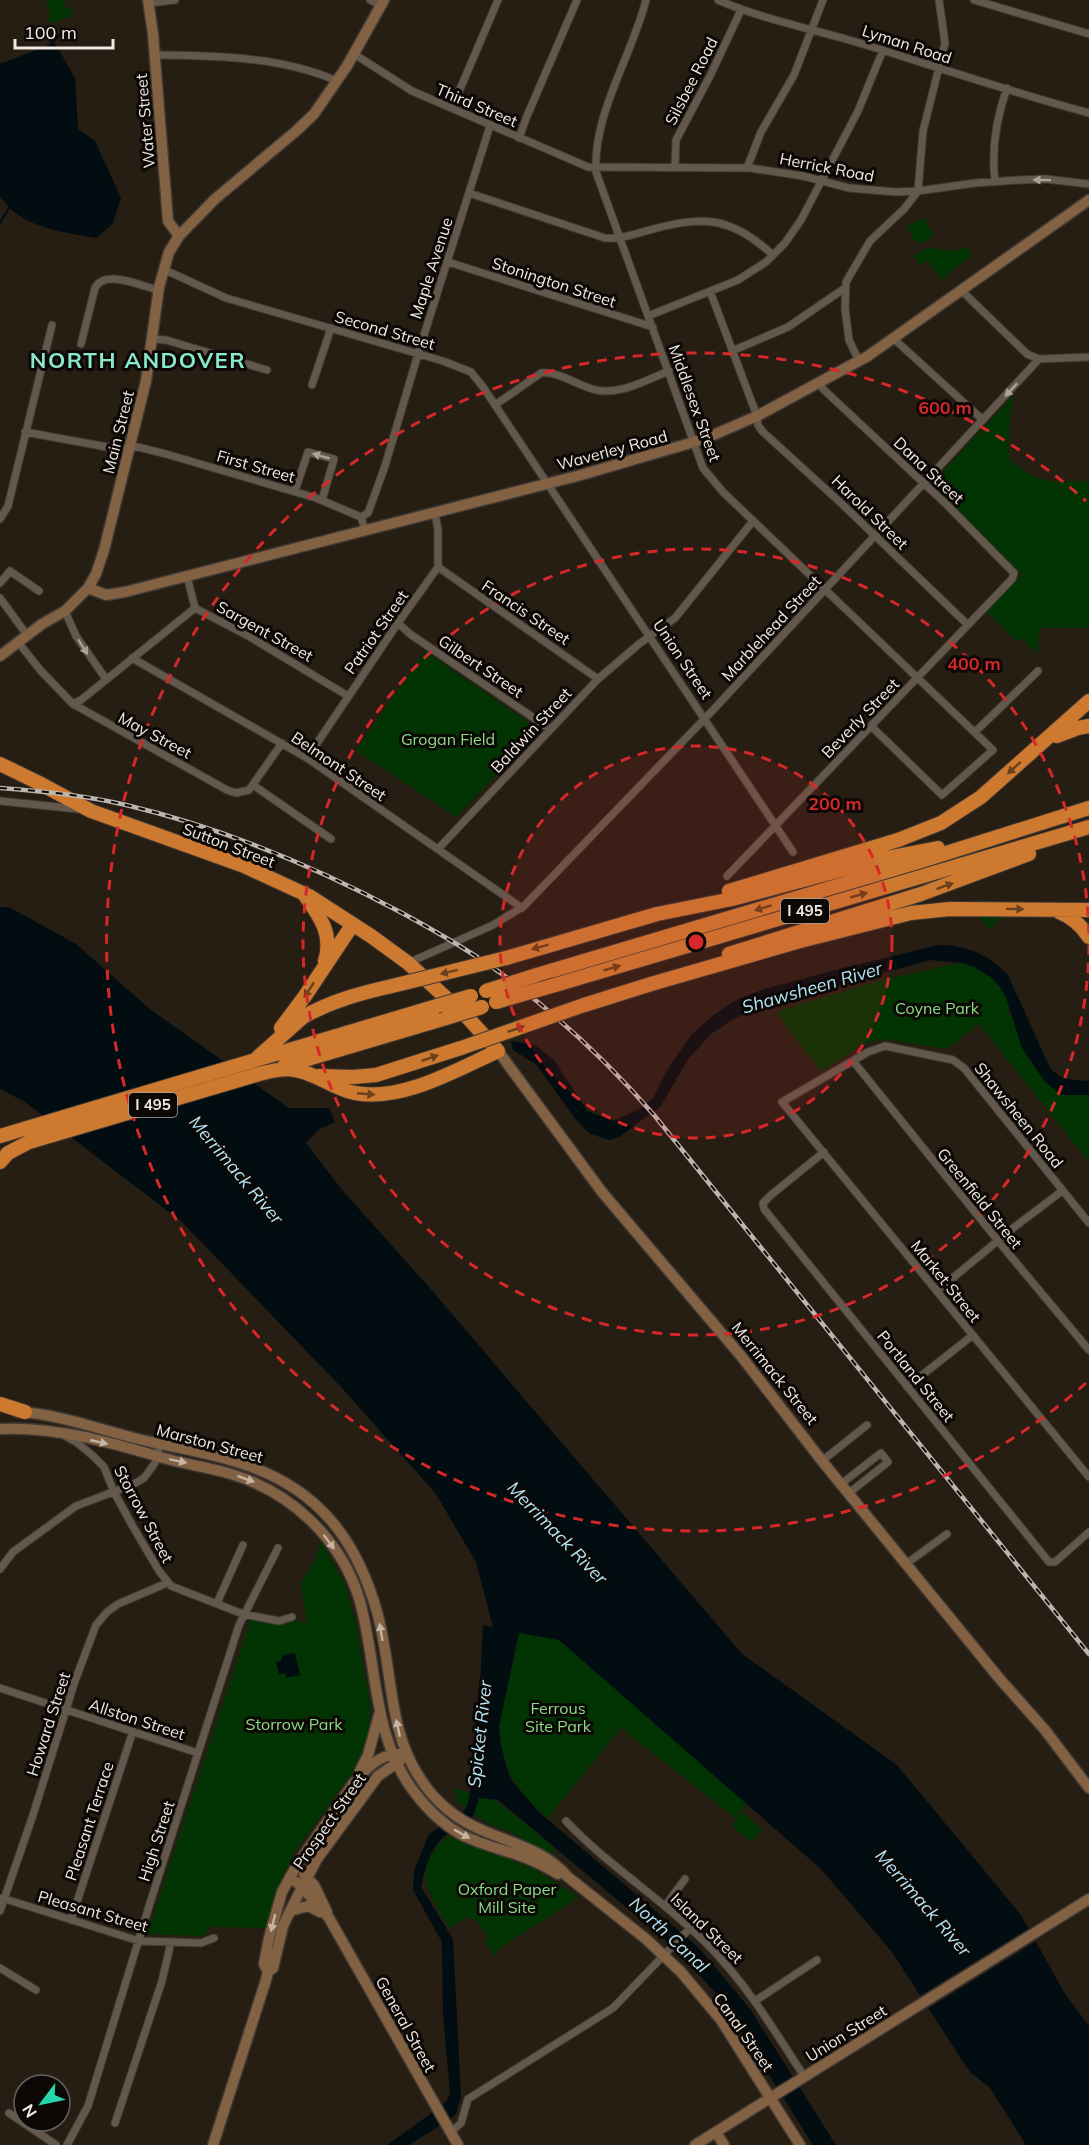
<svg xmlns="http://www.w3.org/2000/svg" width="1089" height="2145" font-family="Mulish,sans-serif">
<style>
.green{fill:#023403}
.water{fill:#020d12}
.pier{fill:#261d13}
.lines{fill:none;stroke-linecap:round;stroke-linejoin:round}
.stream{stroke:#020d12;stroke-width:2}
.street-casing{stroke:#403933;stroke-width:9}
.secondary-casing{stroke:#403933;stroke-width:13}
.highway-casing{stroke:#403933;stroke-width:16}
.street{stroke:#63584c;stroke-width:7}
.secondary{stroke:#836244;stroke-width:10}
.highway{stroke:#cd7930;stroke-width:14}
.rail-casing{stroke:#bdb6ae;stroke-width:4.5}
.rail{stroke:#0c0805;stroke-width:2;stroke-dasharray:7;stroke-linecap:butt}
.highway-bridge-casing{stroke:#403933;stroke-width:16;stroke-linecap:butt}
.highway-bridge{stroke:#cd7930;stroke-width:14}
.oneway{fill:#aaa198}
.oneway2{fill:#6c401a}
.oneway3{fill:#c4b4a3}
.ring{fill:none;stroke:#d62828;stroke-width:3;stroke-dasharray:10 8}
.labels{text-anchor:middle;stroke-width:6;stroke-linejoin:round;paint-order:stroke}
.shield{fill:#0c0805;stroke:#aca6a0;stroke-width:1.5}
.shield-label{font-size:15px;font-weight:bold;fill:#f0eae3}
.street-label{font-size:16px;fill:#f0eae3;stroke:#0c0805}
.park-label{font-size:16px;fill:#8bdb86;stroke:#0c0805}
.water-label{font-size:18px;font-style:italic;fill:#b4e5f8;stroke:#0c0805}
.district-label{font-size:22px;font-weight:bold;letter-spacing:1.5px;fill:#8ae9cc;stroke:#0c0805}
.centre{fill:#d62828;stroke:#0c0805;stroke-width:3}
.ring-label{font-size:18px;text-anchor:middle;font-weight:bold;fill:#d62828;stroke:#0c0805;stroke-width:6;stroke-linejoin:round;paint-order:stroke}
</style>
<rect width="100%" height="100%" fill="#261d13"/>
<path class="green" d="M 46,0 L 63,0 L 66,8 L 71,8 L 73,16 L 51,23 L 46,18 L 51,16 Z
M 924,218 L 934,235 L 923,243 L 914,240 L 907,226 Z
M 966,246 L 971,256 L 941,280 L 928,260 L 919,266 L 918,260 L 912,257 L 927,248 L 957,251 Z
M 1013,396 L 1009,429 L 1009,458 C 1038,486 1051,481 1089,481 L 1089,628 L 1039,628 L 1038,654 L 1022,638 L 1017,642 L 986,611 L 1022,574 L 931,484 Z
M 425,651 L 540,730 L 456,817 L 356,750 Z
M 978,914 L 1003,916 L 990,929 L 977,916 Z
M 963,962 L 998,976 L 1009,1003 L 1009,1013 L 1014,1023 L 1064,1089 L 1089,1097 L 1089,1162 L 979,1024 L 947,1049 L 883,1039 L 864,1043 L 821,1072 L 776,1012 L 874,982 Z
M 321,1541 L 345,1584 L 355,1619 L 371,1709 L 367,1742 L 356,1768 L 296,1850 L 283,1875 L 266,1928 L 216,1927 L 211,1926 L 204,1935 L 196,1936 L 147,1934 L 251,1618 L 280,1625 L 292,1620 L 307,1624 L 301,1584 L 316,1558 Z
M 518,1633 L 559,1640 L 747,1803 L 735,1818 L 621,1728 L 548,1818 C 520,1796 494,1761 499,1723 C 504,1693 515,1663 518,1633 Z
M 454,1788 L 497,1801 L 555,1849 L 550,1856 L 513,1833 L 488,1824 L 457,1802 Z
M 742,1812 L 762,1830 L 751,1842 L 731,1825 Z
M 448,1836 L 532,1868 L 579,1897 L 497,1950 L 495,1957 L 485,1942 L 489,1939 L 475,1918 L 471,1920 L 468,1916 L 450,1928 C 426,1893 411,1868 448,1836 Z"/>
<path class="water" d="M 55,43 L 75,78 L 78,129 L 95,141 L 121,198 L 113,223 L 97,238 C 63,232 20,228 0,196 L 0,64 Z
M 0,907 L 9,907 L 76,944 L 151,1010 L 289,1108 L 329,1108 L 335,1122 L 318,1130 L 306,1143 L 343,1191 L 429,1287 L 742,1654 L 897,1765 L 1021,1915 L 1065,1994 L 1089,2026 L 1089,2145 L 1026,2145 L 990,2088 L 969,2071 L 892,1952 L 821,1869 L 559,1640 L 519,1633 L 499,1726 L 501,1745 L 508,1772 L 513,1782 L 539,1812 L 699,1948 L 750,2009 L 836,2145 L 813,2145 L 738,2025 L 717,1995 L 697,1972 L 664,1939 L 498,1800 L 479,1798 L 473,1817 C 437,1839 431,1844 421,1887 L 453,1939 L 461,2097 L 456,2114 L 449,2120 L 409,2145 L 387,2145 L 440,2107 L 447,2101 L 450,2093 L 443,2015 L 442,1942 L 413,1890 L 414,1871 L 429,1834 L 464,1811 L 467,1806 L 478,1753 L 475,1718 L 480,1684 L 483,1625 L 493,1627 L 476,1562 L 436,1494 L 342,1388 L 182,1222 L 25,1102 L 0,1089 Z
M 939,945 C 967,945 989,955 1008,975 L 1050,1068 C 1060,1080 1074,1080 1089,1081 L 1089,1095 L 1061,1095 L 1045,1082 L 1022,1048 L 1006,998 L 1000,987 L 992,978 L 974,967 L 963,963 L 930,960 L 753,1009 L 732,1020 L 711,1034 L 688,1059 L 661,1106 L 619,1137 L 610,1140 L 590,1134 L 575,1119 L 536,1064 L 513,1050 L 511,1041 L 535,1045 L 554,1060 L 587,1111 L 614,1121 L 643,1107 L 653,1098 L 669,1067 L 691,1035 L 715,1014 L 738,999 L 765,989 L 843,968 Z
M 295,1653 L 300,1675 L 286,1678 L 285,1673 L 279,1674 L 276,1662 L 282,1660 L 282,1655 Z"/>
<path class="pier" d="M 1031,1927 L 1038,1940 L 926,2010 L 918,1997 Z"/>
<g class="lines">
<path class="stream" d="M 49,46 L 60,34
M 0,223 L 10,206"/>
<defs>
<path id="street" d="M 370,0 L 381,5
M 646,0 C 632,56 593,113 596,172 L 703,468 L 723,492 L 993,750 L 942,795 L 871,726
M 718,0 C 764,20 818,30 866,45 C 940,68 1014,93 1089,113
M 974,0 L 1089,34
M 148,3 L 175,0
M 354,54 L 412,91 L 588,167 L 750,168 L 803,176 L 849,188 L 896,192 L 918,191 L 975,183 L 1019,180 L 1046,179 L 1089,184
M 154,55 C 215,56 280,56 337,81
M 452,108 L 498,0
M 519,138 L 527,116 L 577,0
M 675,166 L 676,140 L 710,76 L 741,10
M 747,168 L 761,132 L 794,75 L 823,0
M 995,181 C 991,148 996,119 1007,88
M 469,193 L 605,238 C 620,239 631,235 646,231 C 701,216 728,214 773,255
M 448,262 L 653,327
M 163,269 L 226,298 L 443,361 L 471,372 L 483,387 L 793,852
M 710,291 L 757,416 L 758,425 L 762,431 L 842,504 L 968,625
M 962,291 L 1027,354 L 1039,359
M 648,316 L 738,280 L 766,262 L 785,243 L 801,220 L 858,111 L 883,50
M 153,339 L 166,340 L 267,370
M 894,339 L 983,420
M 81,344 L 95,288 C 105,268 142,287 159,290
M 732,351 L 788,327 L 845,288
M 859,361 L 849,340 L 845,308 L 846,282 L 870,241 L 904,209 L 918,191 L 923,131 L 945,43 L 939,0
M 312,385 L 331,328
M 495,405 L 541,373 C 559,371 578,386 596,390 C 621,395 646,380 669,371
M 25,432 L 118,449 L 138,447 L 166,454 L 316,498 L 361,517 L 365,530
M 295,491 L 308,452 L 334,459 L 322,500
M 361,517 L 368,513 L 385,466 L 418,354 L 490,126
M 0,519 L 8,506 L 52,325
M 438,567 L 598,679
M 187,576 L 195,608 L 250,637 L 348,696
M 0,583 L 10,571 L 39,591
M 0,598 L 27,635
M 65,611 L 76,636 L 106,679
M 398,623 L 410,634 L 550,729
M 18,642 L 41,671 L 73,704 L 227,790 L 236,793 L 249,790 L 282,743
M 132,658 L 307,758 L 522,908
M 73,704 L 81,700 L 195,608
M 975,732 L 1038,671
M 307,758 L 398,623 L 438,567 L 438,530 L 435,513
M 253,785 L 331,839
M 0,801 L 78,809
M 438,849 L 598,679 L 639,644 L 675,618 L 753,521
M 727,876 L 1012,579 L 1014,573 L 946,504 L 823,389 L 820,383
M 408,963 L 493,925 L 524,906 L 714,709 L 1039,359 L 1089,357
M 853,1061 L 1008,1253 L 1089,1350
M 824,1152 L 771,1195 L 763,1203 L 764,1209 L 1049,1562 L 1055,1562 L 1089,1532
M 1089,1223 L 964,1068 L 953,1060 L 885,1046 L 868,1052 L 782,1102 L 1089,1477
M 937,1291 L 1012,1229 L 1062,1191
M 907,1387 L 973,1335
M 65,1436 L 76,1442 L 92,1455 L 104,1467 L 114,1492 L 132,1525 L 159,1571 L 171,1586 L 243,1614 L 279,1621 L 292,1617
M 822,1461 L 867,1425
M 841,1484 L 881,1453 L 888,1462 L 849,1493
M 906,1564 L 947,1534
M 0,1569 L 13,1552 L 76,1506 L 134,1484 L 144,1478 L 155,1463 L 160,1445
M 217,1603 L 243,1545
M 0,1688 L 198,1753
M 566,1821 C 608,1866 663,1899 707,1944 C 746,1983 774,2030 804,2076
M 2,1898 L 139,1941 L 201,1943 L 214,1938
M 665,1906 L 685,1879
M 0,1911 L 33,1815 L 75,1681 L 96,1625 L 107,1612 L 118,1604 L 167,1583
M 71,1920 L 133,1731
M 0,1968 L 36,1990
M 755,2001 L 817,1960
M 9,2113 L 56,2145
M 115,2123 L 162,1981 L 171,1942
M 450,2133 L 461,2123 L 468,2099 L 613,2008 L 690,1928
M 67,2145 L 88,2106 L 150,1903 L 239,1625 L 278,1548"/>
<path id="secondary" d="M 148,0 L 153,34 L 168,221 L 179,236
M 88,588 L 106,595 L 125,592 L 581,475 L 704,439 L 757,416 L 868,356 L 1089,200
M 0,656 L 42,624 L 65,611 L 88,588 L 96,574 L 104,550 L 146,381 L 159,287 L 169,252 L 179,236 L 215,199 L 295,132 L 314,114 L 347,66 L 384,0
M 498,1051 L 602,1192 L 741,1356 L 822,1461 L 999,1678 L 1045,1730 L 1089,1788
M 18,1412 C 54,1413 102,1430 138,1439 C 171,1447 207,1452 240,1463 C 316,1487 356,1537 377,1612 C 393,1668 387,1729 420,1778 C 434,1801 457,1820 482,1830 C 513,1844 545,1850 568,1877 L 646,1939 L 681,1972 L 721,2020 L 800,2145
M 0,1429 C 53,1426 109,1442 160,1457 C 183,1464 208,1467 231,1474 C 291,1492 340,1538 359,1598 C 378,1663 371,1737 415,1793 C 427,1809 444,1825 462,1835 C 482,1845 505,1850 526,1858 C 537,1862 548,1868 558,1874
M 360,1771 L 368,1755 L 379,1715
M 304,1875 L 314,1885 L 327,1912
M 290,1877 L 302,1887 L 329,1918 L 458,2145
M 290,1911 L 308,1906 L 320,1912
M 268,1972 L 273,1968 L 283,1926 L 296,1899 L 317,1859 L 378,1776 L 400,1761
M 716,2132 L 724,2145
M 213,2145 L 266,1980 L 268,1972 L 264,1964 L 269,1938 L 282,1892 L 297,1865 L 353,1784 C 366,1769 379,1754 399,1754
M 695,2145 L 1089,1899"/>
<path id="highway" d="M 1057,736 L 1078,728 L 1089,726
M 0,764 L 39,783 L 91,811 L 244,866 L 309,896 L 371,936 L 408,963 L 469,1019 L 498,1051 C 456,1070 402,1102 355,1093 C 334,1089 316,1073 295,1070 C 283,1068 271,1071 259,1074 L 29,1142 L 8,1153 L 0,1162
M 729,891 L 898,840 L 941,823 L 981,797 L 1089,701
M 306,897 C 321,918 333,935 325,961
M 1059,912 C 1072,917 1081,925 1089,937
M 729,954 L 921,894 L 1029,854
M 506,958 L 657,914 L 732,899 L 886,858 L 938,848
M 537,975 L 921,861 L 1089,808
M 555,985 L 1089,827
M 581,1006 L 651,984 L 800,941 L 911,913 L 950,909 L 1089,910
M 281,1028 L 305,996 L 353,924
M 258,1057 L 303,1017 C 331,1001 361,993 392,986
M 284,1066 L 446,1018
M 319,1076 L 353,1077 L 376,1075 L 461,1048
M 0,1136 L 437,1006
M 0,1404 L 25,1412"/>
</defs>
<use href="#street" class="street-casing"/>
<use href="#secondary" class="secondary-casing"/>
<use href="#highway" class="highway-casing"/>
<use href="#street" class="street"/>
<use href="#secondary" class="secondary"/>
<use href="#highway" class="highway"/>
<defs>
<path id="rail" d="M 0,788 C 42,791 84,795 126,805 C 224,828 316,867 404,914 C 444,936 484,959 519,987 C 568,1025 614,1069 654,1115 L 1089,1654"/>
</defs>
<use href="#rail" class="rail-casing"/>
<use href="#rail" class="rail"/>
<defs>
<path id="highway-bridge" d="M 392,986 L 506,958
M 486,991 L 537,975
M 496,1002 L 555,985
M 437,1006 L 471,996
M 446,1018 L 482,1007
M 461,1048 L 581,1006"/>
</defs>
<use href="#highway-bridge" class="highway-bridge-casing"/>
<use href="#highway-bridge" class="highway-bridge"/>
</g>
<defs><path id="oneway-solid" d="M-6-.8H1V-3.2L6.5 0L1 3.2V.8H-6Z" transform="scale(1.5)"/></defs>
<g class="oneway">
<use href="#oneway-solid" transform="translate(1042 180) rotate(-179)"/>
<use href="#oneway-solid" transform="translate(1011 390) rotate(133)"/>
<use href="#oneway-solid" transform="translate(321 456) rotate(-164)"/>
<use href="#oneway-solid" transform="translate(83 647) rotate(58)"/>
</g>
<g class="oneway2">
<use href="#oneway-solid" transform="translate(1014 768) rotate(138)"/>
<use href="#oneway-solid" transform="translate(945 886) rotate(-20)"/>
<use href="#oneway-solid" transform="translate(859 895) rotate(-16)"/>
<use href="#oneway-solid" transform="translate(763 908) rotate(163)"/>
<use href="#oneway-solid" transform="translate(1015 909) rotate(1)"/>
<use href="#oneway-solid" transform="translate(540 947) rotate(165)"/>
<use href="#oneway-solid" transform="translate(612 968) rotate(-16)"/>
<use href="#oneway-solid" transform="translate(449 972) rotate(166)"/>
<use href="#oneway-solid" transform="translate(309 990) rotate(124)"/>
<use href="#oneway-solid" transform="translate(516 1029) rotate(-19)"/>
<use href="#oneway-solid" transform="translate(430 1058) rotate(-19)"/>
<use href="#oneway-solid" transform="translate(366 1094) rotate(5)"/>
</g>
<g class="oneway3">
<use href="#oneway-solid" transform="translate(99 1442) rotate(13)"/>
<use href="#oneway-solid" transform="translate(178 1461) rotate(12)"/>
<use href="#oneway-solid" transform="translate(246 1479) rotate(20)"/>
<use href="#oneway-solid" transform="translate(329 1542) rotate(53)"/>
<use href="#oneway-solid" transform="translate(381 1632) rotate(-100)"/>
<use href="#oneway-solid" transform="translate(398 1728) rotate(-102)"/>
<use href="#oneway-solid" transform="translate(462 1834) rotate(29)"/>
<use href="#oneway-solid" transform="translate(273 1923) rotate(104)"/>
</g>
<circle cx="696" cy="942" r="196" fill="#d62828" fill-opacity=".12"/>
<g class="ring">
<circle cx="696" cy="942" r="196"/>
<path d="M1089 945A393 393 0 1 1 1089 939"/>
<path d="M1086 1383A589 589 0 1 1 1086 501"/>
</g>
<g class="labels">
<g class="shield">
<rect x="781" y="899" width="48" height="24" rx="4.5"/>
<rect x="129" y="1093" width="48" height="24" rx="4.5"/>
</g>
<g class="shield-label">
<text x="805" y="916">I 495</text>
<text x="153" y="1110">I 495</text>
</g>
<g class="street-label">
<text transform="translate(907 44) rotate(18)" y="6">Lyman Road</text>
<text transform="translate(691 81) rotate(-63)" y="6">Silsbee Road</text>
<text transform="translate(477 105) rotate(23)" y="6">Third Street</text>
<text transform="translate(145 121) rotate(-95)" y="6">Water Street</text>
<text transform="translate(827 167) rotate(11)" y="6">Herrick Road</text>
<text transform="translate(431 268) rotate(-72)" y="6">Maple Avenue</text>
<text transform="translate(554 282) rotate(18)" y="6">Stonington Street</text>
<text transform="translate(385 330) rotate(16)" y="6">Second Street</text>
<text transform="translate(695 403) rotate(70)" y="6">Middlesex Street</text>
<text transform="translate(118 432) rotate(-76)" y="6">Main Street</text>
<text transform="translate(612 450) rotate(-15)" y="6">Waverley Road</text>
<text transform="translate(256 466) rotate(16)" y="6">First Street</text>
<text transform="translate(929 470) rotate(43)" y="6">Dana Street</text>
<text transform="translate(870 512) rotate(44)" y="6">Harold Street</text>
<text transform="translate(526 612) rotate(34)" y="6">Francis Street</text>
<text transform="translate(771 628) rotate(-47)" y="6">Marblehead Street</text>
<text transform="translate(265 631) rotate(29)" y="6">Sargent Street</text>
<text transform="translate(376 632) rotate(-55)" y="6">Patriot Street</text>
<text transform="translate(683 659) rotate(56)" y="6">Union Street</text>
<text transform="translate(481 666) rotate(34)" y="6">Gilbert Street</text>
<text transform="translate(860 718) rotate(-46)" y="6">Beverly Street</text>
<text transform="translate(531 730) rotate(-47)" y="6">Baldwin Street</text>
<text transform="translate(155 735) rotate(28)" y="6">May Street</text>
<text transform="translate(339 766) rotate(34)" y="6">Belmont Street</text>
<text transform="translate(229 845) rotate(21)" y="6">Sutton Street</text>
<text transform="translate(1019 1115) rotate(51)" y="6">Shawsheen Road</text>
<text transform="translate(980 1198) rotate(51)" y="6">Greenfield Street</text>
<text transform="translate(946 1281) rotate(51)" y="6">Market Street</text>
<text transform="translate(775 1373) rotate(51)" y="6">Merrimack Street</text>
<text transform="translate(916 1376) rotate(51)" y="6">Portland Street</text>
<text transform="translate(210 1443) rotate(15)" y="6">Marston Street</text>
<text transform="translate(144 1514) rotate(62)" y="6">Storrow Street</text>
<text transform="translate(137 1719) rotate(18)" y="6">Allston Street</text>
<text transform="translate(48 1724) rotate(-72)" y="6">Howard Street</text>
<text transform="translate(89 1821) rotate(-72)" y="6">Pleasant Terrace</text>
<text transform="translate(329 1821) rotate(-55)" y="6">Prospect Street</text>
<text transform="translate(156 1841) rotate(-72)" y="6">High Street</text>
<text transform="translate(93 1911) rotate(16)" y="6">Pleasant Street</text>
<text transform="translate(707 1928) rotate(44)" y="6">Island Street</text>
<text transform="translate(406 2024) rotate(61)" y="6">General Street</text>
<text transform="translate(744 2032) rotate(55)" y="6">Canal Street</text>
<text transform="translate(846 2033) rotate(-32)" y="6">Union Street</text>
</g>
<g class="park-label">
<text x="448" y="745">Grogan Field</text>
<text x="937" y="1014">Coyne Park</text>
<text x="558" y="1714">Ferrous<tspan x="558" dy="18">Site Park</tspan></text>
<text x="294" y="1730">Storrow Park</text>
<text x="507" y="1895">Oxford Paper<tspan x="507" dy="18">Mill Site</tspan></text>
</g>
<g class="water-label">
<text transform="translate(812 988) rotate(-16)" y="6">Shawsheen River</text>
<text transform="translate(236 1170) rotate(50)" y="6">Merrimack River</text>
<text transform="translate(557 1533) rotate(46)" y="6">Merrimack River</text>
<text transform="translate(480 1734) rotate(-84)" y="6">Spicket River</text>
<text transform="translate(923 1903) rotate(49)" y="6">Merrimack River</text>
<text transform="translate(669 1935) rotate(43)" y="6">North Canal</text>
</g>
<g class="district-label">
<text x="138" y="368">NORTH ANDOVER</text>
</g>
</g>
<circle cx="696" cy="942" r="9" class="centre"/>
<g class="ring-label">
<text x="945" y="414">600 m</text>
<text x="974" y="670">400 m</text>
<text x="835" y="810">200 m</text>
</g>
<g transform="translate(42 2103) rotate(238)"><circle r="28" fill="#0c0805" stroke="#67625e" stroke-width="1.5"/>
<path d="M0-4.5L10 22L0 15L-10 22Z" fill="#27d5ad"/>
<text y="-9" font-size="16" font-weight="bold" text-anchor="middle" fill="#f0eae3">N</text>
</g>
<path d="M15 39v9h98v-9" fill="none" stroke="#f0eae3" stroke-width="3"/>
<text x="24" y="39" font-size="18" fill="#f0eae3" stroke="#0c0805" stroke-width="4.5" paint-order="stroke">100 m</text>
</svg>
